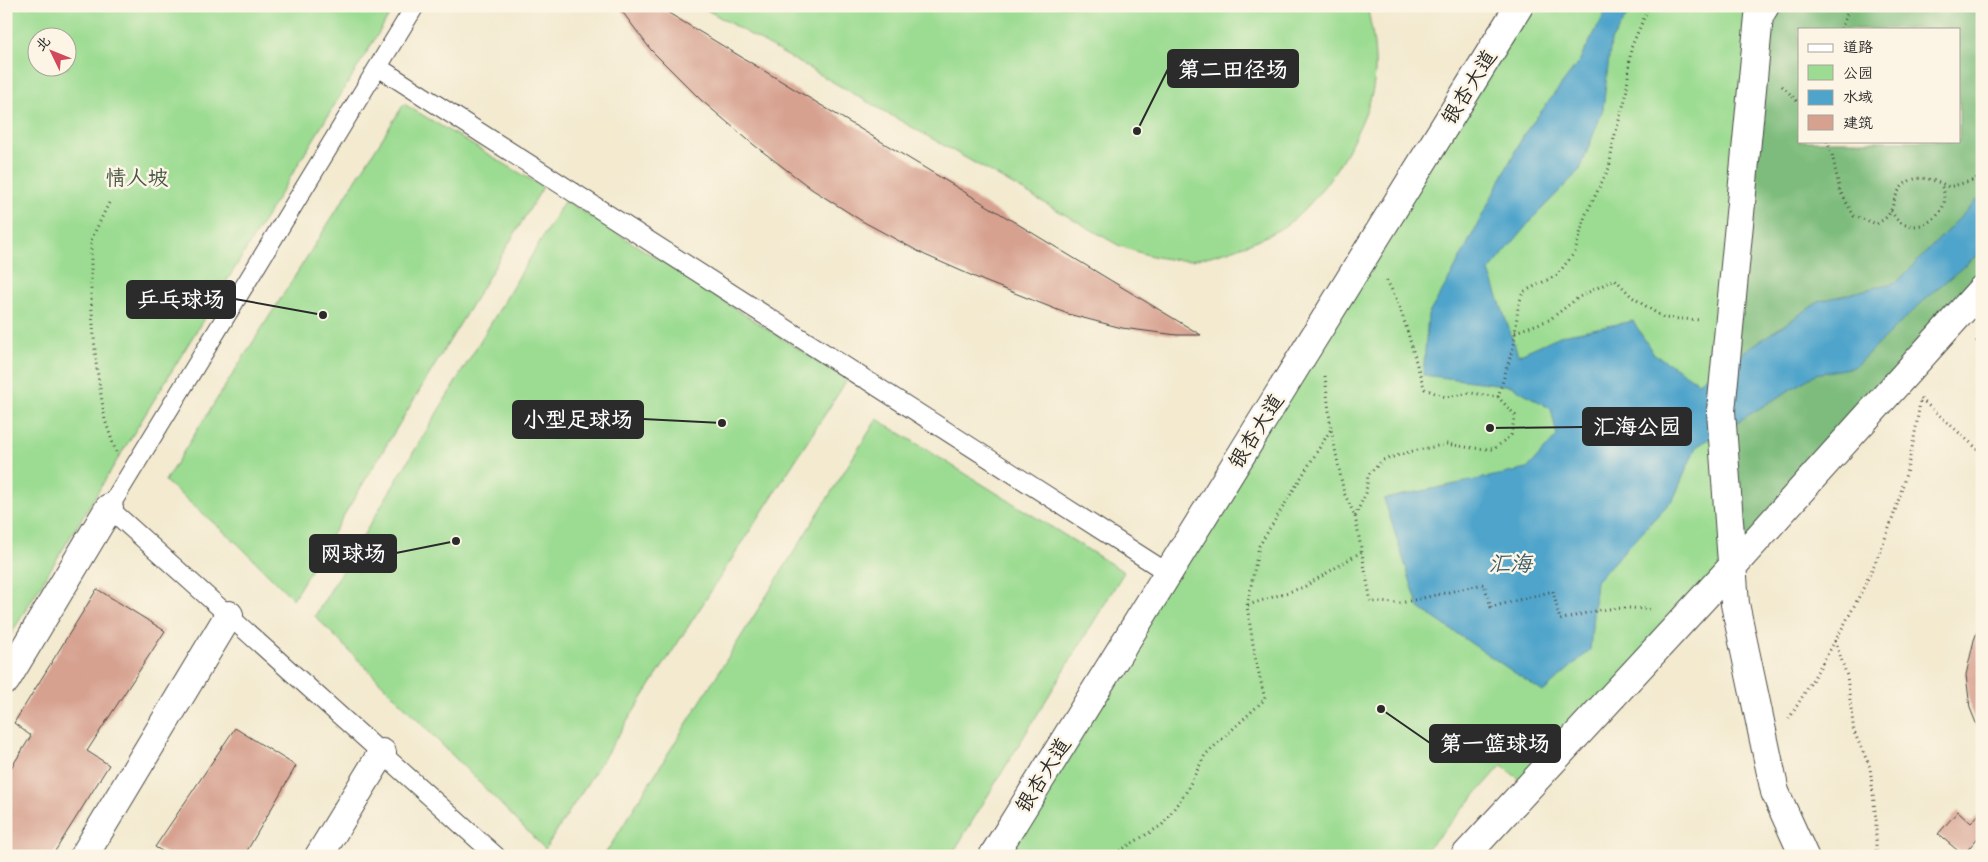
<svg xmlns="http://www.w3.org/2000/svg" width="1988" height="862" font-family="Caveat,'LXGW WenKai TC',sans-serif">
<style>
.green{fill:#9cdc92;stroke:#64845e;fill-rule:evenodd}
.forest{fill:#7dbc7c;stroke:#547454;fill-rule:evenodd}
.water{fill:#4fa4cb;stroke:#3d687b}
.building{fill:#d7a190}
.lines{fill:none;stroke-linecap:round;stroke-linejoin:round}
.lane-casing{stroke:#494844;stroke-width:20}
.street-casing{stroke:#494844;stroke-width:30}
.path{stroke:#494844;stroke-width:3;stroke-dasharray:1 4;stroke-linecap:butt}
.lane{stroke:#fff;stroke-width:18}
.street{stroke:#fff;stroke-width:28}
.labels{text-anchor:middle;stroke-width:5;stroke-linejoin:round;paint-order:stroke}
.street-label{font-size:21px;fill:#2b2b2b;stroke:#fcf5e5}
.park-label{font-size:21px;fill:#475745;stroke:#fcf5e5}
.water-label{font-size:22px;font-style:italic;fill:#395b6b;stroke:#fcf5e5}
.leader{fill:none;stroke:#2b2b2b;stroke-width:2}
.callout-dot{fill:#2b2b2b;stroke:#fcf5e5;stroke-width:2}
.callout{fill:#2b2b2b;stroke:#2b2b2b;stroke-width:2}
.callout-label{font-size:22px;text-anchor:middle;font-weight:bold;fill:#fff}
</style>
<rect width="100%" height="100%" fill="#fcf5e5"/>
<filter id="ink" filterUnits="userSpaceOnUse"><feTurbulence type="fractalNoise" baseFrequency=".02" numOctaves="2"/><feDisplacementMap in="SourceGraphic" scale="10" xChannelSelector="R" yChannelSelector="G"/><feConvolveMatrix kernelMatrix="1 2 1 2 8 2 1 2 1" color-interpolation-filters="sRGB"/></filter>
<filter id="wash" filterUnits="userSpaceOnUse"><feTurbulence type="fractalNoise" baseFrequency=".0096" numOctaves="4" result="noise"/><feDisplacementMap in="SourceGraphic" scale="20" xChannelSelector="R" yChannelSelector="G"/><feGaussianBlur stdDeviation="1.12" result="paint"/><feColorMatrix in="noise" values="0 0 0 0 0 0 0 0 0 0 0 0 0 0 0 0 0 1.4 0 .05"/><feComposite in="paint" operator="in"/></filter>
<g filter="url(#wash)">
<rect width="100%" height="100%" fill="#f3ead0"/>
<path class="green" d="M 6,6 L 395,6 L 6,642 ZM 38,38 L 68,38 L 68,68 L 38,68 Z
M 700,6 L 1367,6 C 1373,34 1379,64 1372,93 C 1361,134 1326,193 1293,220 C 1274,235 1250,243 1228,251 C 1216,254 1200,260 1187,260 C 1165,261 1138,253 1118,245 Z
M 1519,6 L 1747,6 L 1759,16 L 1732,567 L 1528,787 L 1502,765 L 1421,856 L 993,856 Z
M 404,104 L 543,187 L 293,599 L 237,543 L 165,481 Z
M 565,200 L 847,380 L 545,849 L 315,616 Z
M 877,419 L 1124,572 L 951,856 L 604,856 Z"/>
<path class="forest" d="M 1747,6 L 1982,6 L 1982,289 L 1732,566 L 1723,445 L 1759,17 ZM 1799,29 L 1959,29 L 1959,141 L 1799,141 Z"/>
<path class="water" d="M 1609,6 L 1633,6 L 1611,41 L 1603,109 L 1580,170 L 1533,218 L 1489,271 L 1518,355 L 1562,335 L 1633,321 L 1653,353 L 1698,382 L 1820,301 L 1897,282 L 1982,195 L 1982,251 L 1933,292 L 1854,367 L 1816,374 L 1696,447 L 1674,498 L 1596,581 L 1590,650 L 1543,692 L 1419,608 L 1384,499 L 1527,469 L 1557,436 L 1551,409 L 1512,386 L 1423,375 L 1428,315 L 1452,274 L 1524,134 L 1578,63 Z"/>
<g id="blocks">
<path class="building" d="M 618,6 L 657,6 L 1201,335 L 1177,335 L 1122,328 L 1068,314 L 984,281 L 925,255 L 862,221 L 813,190 L 754,145 L 701,100 L 651,50 Z
M 97,589 L 165,631 L 87,751 L 109,765 L 52,856 L 6,856 L 6,776 L 31,736 L 14,723 Z
M 1982,620 L 1982,738 L 1970,708 L 1966,675 L 1974,640 Z
M 235,728 L 296,766 L 244,856 L 170,856 L 155,847 Z
M 1958,811 L 1971,823 L 1982,811 L 1982,833 L 1963,855 L 1938,834 Z"/>
</g>
</g>
<g filter="url(#ink)">
<use href="#blocks" fill-opacity="0" stroke="#494844" stroke-width="1"/>
<g class="lines">
<defs>
<path id="lane" d="M 415,6 L 109,508 L 496,856
M 862,378 L 378,67 L 1168,573"/>
<path id="street" d="M 1765,6 L 1759,16 L 1721,411 L 1735,604 L 1775,792 L 1804,856
M 6,680 L 109,508
M 84,856 L 229,615
M 319,856 L 382,753
M 993,856 L 1519,6
M 1465,856 L 1732,567 L 1982,289"/>
</defs>
<use href="#lane" class="lane-casing"/>
<use href="#street" class="street-casing"/>
<path class="path" d="M 1981,6 L 1982,6
M 1841,29 L 1850,6
M 1782,86 L 1799,103
M 1827,141 L 1832,154 L 1840,191 L 1854,216 L 1877,224 C 1881,221 1887,218 1889,214 C 1893,207 1894,199 1898,192 C 1911,171 1931,178 1949,187 L 1971,181 L 1982,175
M 109,203 L 91,240 L 91,298 L 96,363 L 105,420 L 116,452
M 1891,211 C 1894,215 1897,221 1901,223 C 1924,235 1957,208 1940,184
M 1515,332 L 1549,320 L 1579,297 L 1615,279 L 1632,297 L 1664,318 L 1701,320
M 1976,342 L 1982,337
M 1325,376 L 1331,429 L 1344,493 L 1355,516 L 1371,602 L 1401,603 L 1484,584 L 1491,607 L 1553,591 L 1560,620 C 1597,610 1614,605 1653,610
M 1498,397 L 1514,344 L 1518,307 L 1523,292 L 1557,275 L 1575,252 L 1585,216 L 1609,168 L 1614,138 L 1626,96 L 1631,48 L 1649,6
M 1921,399 L 1982,453
M 1355,516 L 1366,493 L 1368,475 L 1383,460 L 1413,451 L 1447,444 L 1472,448 L 1494,449 L 1511,435 L 1515,415 L 1498,397 L 1471,393 L 1445,397 L 1425,389 C 1411,353 1406,310 1385,278
M 1248,605 L 1304,587 L 1361,552
M 1835,641 L 1847,676 L 1854,732 L 1870,767 L 1876,820 L 1876,856
M 1789,719 C 1817,672 1846,625 1869,576 C 1895,521 1912,462 1920,401
M 1111,856 L 1162,825 L 1186,792 L 1205,755 L 1265,699 L 1255,657 L 1247,606 L 1259,546 L 1331,429"/>
<use href="#lane" class="lane"/>
<use href="#street" class="street"/>
</g>
</g>
<g class="labels">
<g class="street-label">
<text transform="translate(1469 87) rotate(-58)" y="7">银杏大道</text>
<text transform="translate(1256 431) rotate(-58)" y="7">银杏大道</text>
<text transform="translate(1043 775) rotate(-58)" y="7">银杏大道</text>
</g>
<g class="park-label">
<text x="137" y="185">情人坡</text>
</g>
<g class="water-label">
<text x="1510" y="571">汇海</text>
</g>
</g>
<path class="leader" d="M1137 131L1168 69M323 315L235 299M722 423L643 419M1490 428L1583 427M456 541L396 553M1381 709L1430 743"/>
<g class="callout-dot">
<circle cx="1137" cy="131" r="5"/>
<circle cx="323" cy="315" r="5"/>
<circle cx="722" cy="423" r="5"/>
<circle cx="1490" cy="428" r="5"/>
<circle cx="456" cy="541" r="5"/>
<circle cx="1381" cy="709" r="5"/>
</g>
<g class="callout">
<rect x="1168" y="50" width="130" height="37" rx="5"/>
<rect x="127" y="281" width="108" height="37" rx="5"/>
<rect x="513" y="401" width="130" height="37" rx="5"/>
<rect x="1583" y="408" width="108" height="37" rx="5"/>
<rect x="310" y="535" width="86" height="37" rx="5"/>
<rect x="1430" y="725" width="130" height="37" rx="5"/>
</g>
<g class="callout-label">
<text x="1233" y="77">第二田径场</text>
<text x="181" y="307">乒乓球场</text>
<text x="578" y="427">小型足球场</text>
<text x="1637" y="434">汇海公园</text>
<text x="353" y="561">网球场</text>
<text x="1495" y="751">第一篮球场</text>
</g>
<rect width="1988" height="862" fill="none" stroke="#fcf5e5" stroke-width="25"/>
<rect x="1798" y="28" width="162" height="115" fill="#fcf5e5" stroke="#a8a49b"/>
<rect x="1808" y="44" width="25" height="8" fill="#ffffff" stroke="#a8a49b"/>
<text x="1843" y="52" font-size="15" fill="#2b2b2b">道路</text>
<rect x="1808" y="65" width="25" height="15" fill="#9cdc92" stroke="#a8a49b"/>
<text x="1843" y="78" font-size="15" fill="#2b2b2b">公园</text>
<rect x="1808" y="90" width="25" height="15" fill="#4fa4cb" stroke="#a8a49b"/>
<text x="1843" y="102" font-size="15" fill="#2b2b2b">水域</text>
<rect x="1808" y="115" width="25" height="15" fill="#d7a190" stroke="#a8a49b"/>
<text x="1843" y="128" font-size="15" fill="#2b2b2b">建筑</text>
<g transform="translate(52 52) rotate(313)"><circle r="24" fill="#fcf5e5" stroke="#a8a49b"/>
<path d="M0-4L9 19L0 12L-9 19Z" fill="#d1495b"/>
<text y="-8" font-size="14" font-weight="bold" text-anchor="middle" fill="#2b2b2b">北</text>
</g>
</svg>
